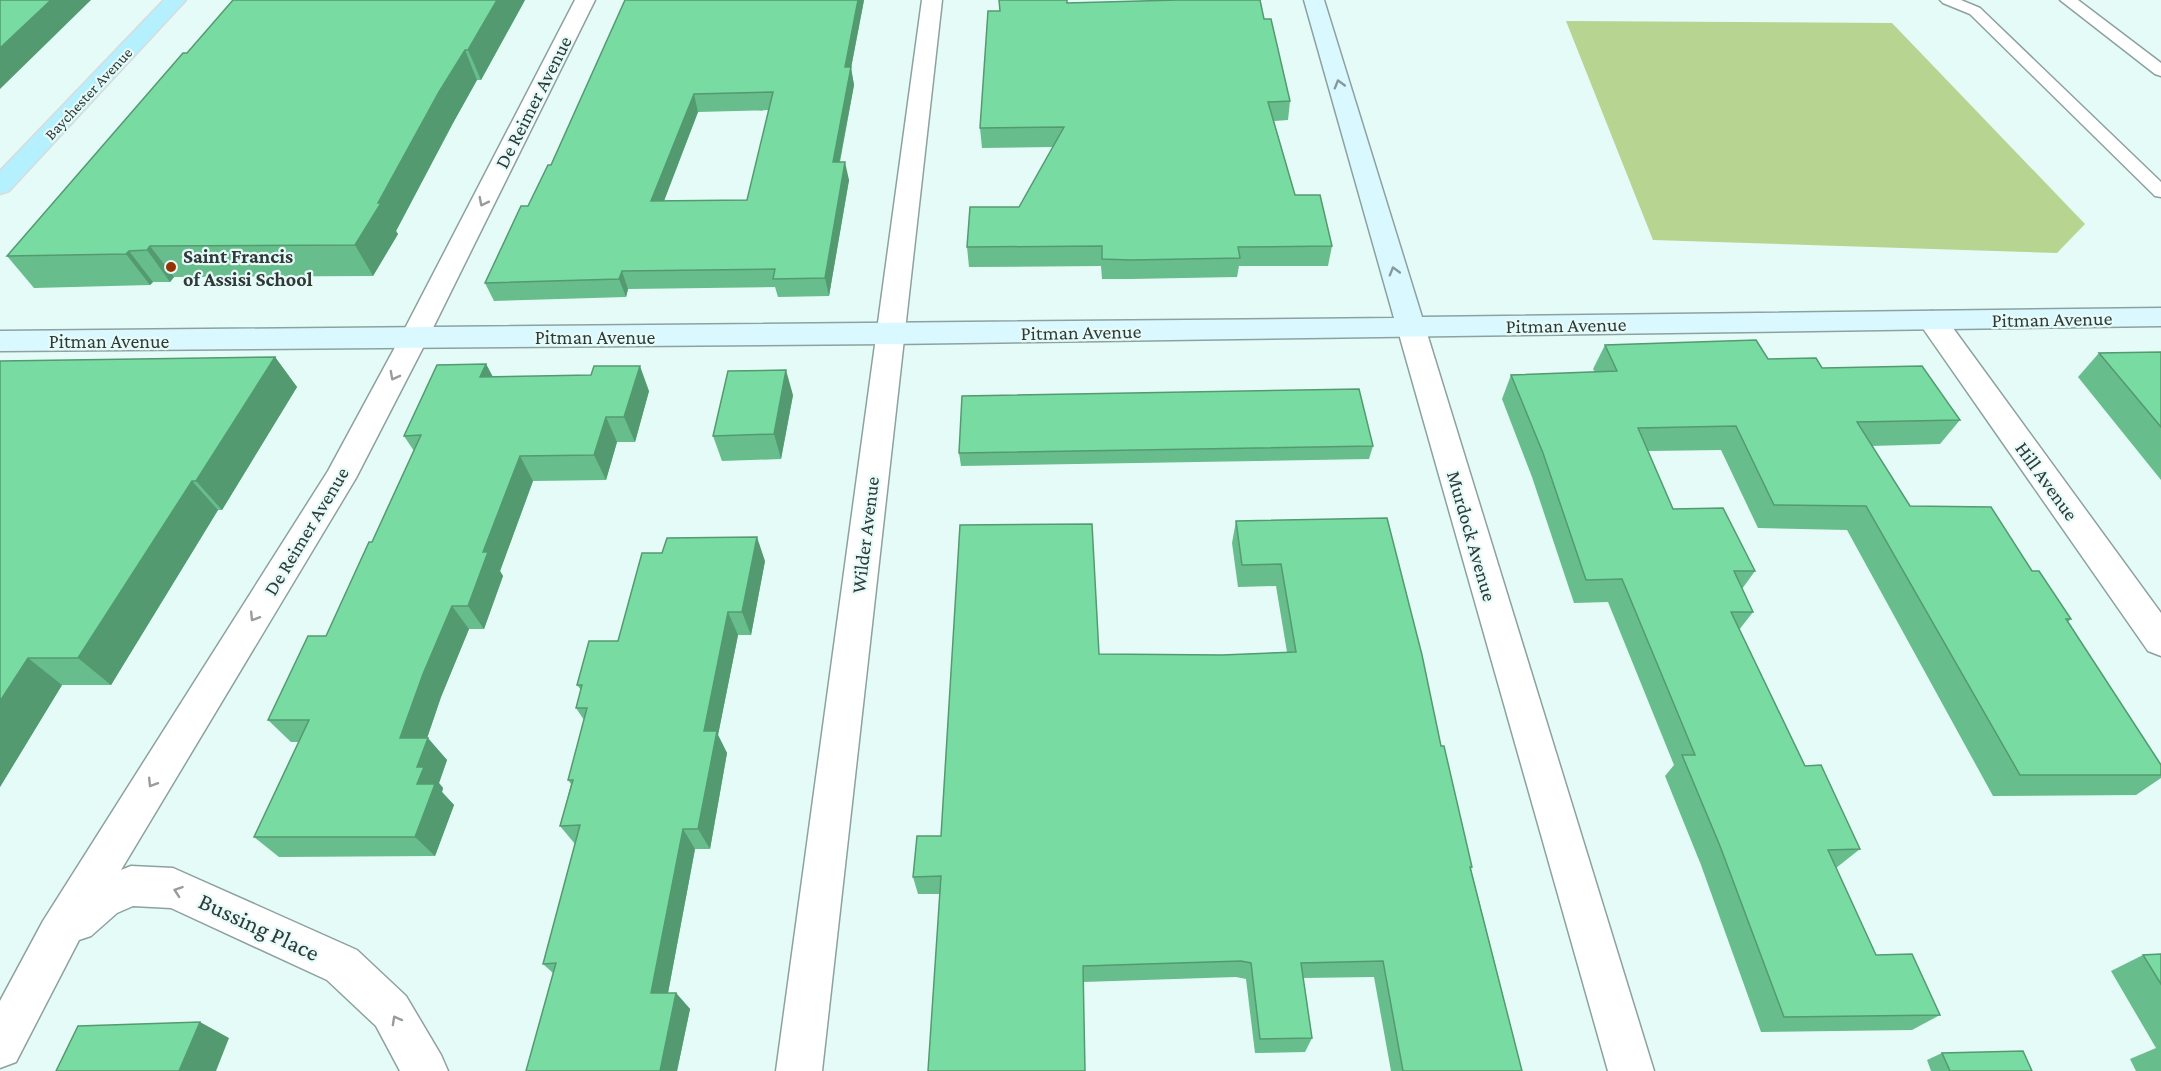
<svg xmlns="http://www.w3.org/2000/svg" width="2161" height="1071" font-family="'Crimson Pro',serif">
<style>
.green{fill:#b7d491}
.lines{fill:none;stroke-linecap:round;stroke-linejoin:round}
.lane-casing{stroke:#8da29f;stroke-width:3}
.street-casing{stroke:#8da29f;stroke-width:3}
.secondary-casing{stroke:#8da29f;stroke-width:3}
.primary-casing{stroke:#dadbdb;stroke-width:3}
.lane{fill:#fff;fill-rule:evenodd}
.street{fill:#fff;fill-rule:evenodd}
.secondary{fill:#daf8ff;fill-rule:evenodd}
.primary{fill:#b5f0fe;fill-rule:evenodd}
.wall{fill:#67bd8b;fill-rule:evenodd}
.shaded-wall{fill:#549a71}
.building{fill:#78dca2;stroke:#549a71;stroke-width:1.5;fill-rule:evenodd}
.oneway{stroke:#85989c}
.oneway2{stroke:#989c9c}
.poi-dot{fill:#973203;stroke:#e5fbf8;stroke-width:2}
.labels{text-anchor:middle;stroke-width:4.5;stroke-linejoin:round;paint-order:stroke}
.far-street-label{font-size:16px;fill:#303938;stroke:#e5fbf8}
.street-label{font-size:20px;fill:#303938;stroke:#e5fbf8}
.poi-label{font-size:20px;font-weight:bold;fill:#303938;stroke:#e5fbf8;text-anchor:start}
.near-street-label{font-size:24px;fill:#303938;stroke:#e5fbf8}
</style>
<rect width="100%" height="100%" fill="#e5fbf8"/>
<path class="green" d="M 1566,21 L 1892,23 L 2085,224 L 2057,253 L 1653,240 Z"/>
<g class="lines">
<defs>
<path id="lane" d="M 1940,0 L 1961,0 L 1980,8 L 2161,182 L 2161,197 L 2155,196 L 1970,14 L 1943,3 Z
M 2060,0 L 2078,0 L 2161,63 L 2161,76 L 2155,74 Z"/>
<path id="street" d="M 575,0 L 595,0 L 428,338 L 356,478 L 121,870 L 131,866 L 173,868 L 357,950 L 406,996 L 441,1055 L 448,1071 L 400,1071 L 376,1026 L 327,980 L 171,908 L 133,906 L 117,913 L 91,936 L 79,940 L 16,1062 L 0,1068 L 0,1001 L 43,921 L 328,471 L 400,338 Z
M 922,0 L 942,0 L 822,1071 L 776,1071 Z
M 1932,311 L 1942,313 L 2161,613 L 2161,656 L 2148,651 L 1922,327 L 1918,320 L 1922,313 Z
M 1411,318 L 1421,320 L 1425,327 L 1654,1071 L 1608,1071 L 1397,327 L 1401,320 Z"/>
<path id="secondary" d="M 1304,0 L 1324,0 L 1422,317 L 2161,308 L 2161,326 L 890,344 L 0,351 L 0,331 L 1394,318 Z"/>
<path id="primary" d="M 164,0 L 186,0 L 9,191 L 0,194 L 0,171 Z"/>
</defs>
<use href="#lane" class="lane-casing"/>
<use href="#street" class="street-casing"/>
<use href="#secondary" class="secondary-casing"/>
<use href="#primary" class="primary-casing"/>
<use href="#lane" class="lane"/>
<use href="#street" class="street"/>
<use href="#secondary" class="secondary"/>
<use href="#primary" class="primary"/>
</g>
<path class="wall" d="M 525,0 L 481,80 L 477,80 L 453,123 L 396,231 L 398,234 L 373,276 L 174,277 L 170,282 L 153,282 L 150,285 L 34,288 L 7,256 L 187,53 Z
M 625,0 L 864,0 L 851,68 L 854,85 L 840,162 L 849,180 L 829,296 L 778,297 L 775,287 L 628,289 L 626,297 L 494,301 L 485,283 L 551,165 ZM 769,110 L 747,200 L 664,201 L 698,112 Z
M 1173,0 L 1260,0 L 1264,19 L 1290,101 L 1288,120 L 1274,121 L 1295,195 L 1332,246 L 1328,266 L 1239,266 L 1237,277 L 1130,279 L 1102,279 L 1101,266 L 969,267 L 967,247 L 1019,207 L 1053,147 L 982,148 L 980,128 L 999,11 L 1067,3 Z
M 1605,345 L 1768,359 L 1822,368 L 1960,420 L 1940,444 L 1871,446 L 1910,506 L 2032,571 L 2071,619 L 2068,622 L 2161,765 L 2161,778 L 2136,795 L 1993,796 L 1847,530 L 1758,528 L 1721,450 L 1648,451 L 1673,509 L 1755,571 L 1742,589 L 1753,612 L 1739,630 L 1805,766 L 1860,849 L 1836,868 L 1876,955 L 1940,1015 L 1912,1030 L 1761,1032 L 1701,865 L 1665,776 L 1674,765 L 1608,602 L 1574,603 L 1532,477 L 1502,399 L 1511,375 L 1595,372 L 1593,369 Z
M 2161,352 L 2161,480 L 2078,377 L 2099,353 Z
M 275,357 L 297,387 L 222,510 L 218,510 L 111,685 L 62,685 L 0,787 L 0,361 Z
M 486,364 L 493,377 L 649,391 L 635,442 L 617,442 L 606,480 L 533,481 L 500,571 L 503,576 L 484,629 L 469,629 L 441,697 L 427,738 L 447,760 L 439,783 L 443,788 L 442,792 L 454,805 L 435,856 L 279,857 L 254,837 L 299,742 L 291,742 L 268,720 L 326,636 L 372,542 L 414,451 L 404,436 Z
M 793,395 L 781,459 L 722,461 L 713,436 Z
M 1373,446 L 1369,459 L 961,466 L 959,453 Z
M 1387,518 L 1441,746 L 1472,867 L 1471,869 L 1522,1071 L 1391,1071 L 1374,977 L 1303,978 L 1312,1038 L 1305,1052 L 1255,1053 L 1246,979 L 1236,977 L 1083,982 L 940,894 L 918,894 L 913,877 L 941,836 L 1099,654 L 1222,655 L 1287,652 L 1276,586 L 1238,587 L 1232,543 L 1236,521 Z
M 765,561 L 751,635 L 738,635 L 718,735 L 727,753 L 710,849 L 695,849 L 668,993 L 676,993 L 690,1009 L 677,1071 L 526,1071 L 553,973 L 543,964 L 575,844 L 560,826 L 571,784 L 568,780 L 584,720 L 576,708 L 581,690 L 577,685 L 618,641 Z
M 2161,954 L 2161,1071 L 2136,1071 L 2130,1059 L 2156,1048 L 2111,971 L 2143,955 Z
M 1942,1053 L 2032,1071 L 1931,1071 L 1927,1060 Z"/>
<path class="shaded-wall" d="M 51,0 L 91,0 L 0,89 L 0,48 Z
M 497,0 L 525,0 L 481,80 L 468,50 Z
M 858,0 L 864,0 L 851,68 L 854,85 L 836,180 L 833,162 L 845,67 Z
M 465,50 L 477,80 L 453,123 L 396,231 L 398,234 L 373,276 L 355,245 L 439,92 Z
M 694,94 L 698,112 L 657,219 L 651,201 Z
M 845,162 L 849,180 L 829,296 L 825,278 Z
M 150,246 L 174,277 L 170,282 L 147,250 Z
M 129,251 L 153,282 L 150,285 L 126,254 Z
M 622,271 L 628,289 L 626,297 L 619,279 Z
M 275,357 L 297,387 L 222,510 L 196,481 Z
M 486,364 L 499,389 L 480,377 Z
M 640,366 L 649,391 L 635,442 L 624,417 Z
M 786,370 L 793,395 L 781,459 L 774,434 Z
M 606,417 L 617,442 L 606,480 L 594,455 Z
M 520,456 L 533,481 L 500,571 L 503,576 L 484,629 L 468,606 L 483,552 Z
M 192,481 L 218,510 L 111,685 L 78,658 Z
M 757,537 L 765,561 L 751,635 L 742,612 Z
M 452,606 L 469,629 L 441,697 L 420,759 L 400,738 L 423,674 Z
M 728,612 L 738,635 L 718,735 L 727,753 L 710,849 L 698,829 L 704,731 Z
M 28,658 L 62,685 L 0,787 L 0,701 Z
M 428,738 L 447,760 L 439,783 L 443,788 L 442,792 L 454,805 L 435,856 L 415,837 L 417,784 L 417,767 Z
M 683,829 L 695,849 L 665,1009 L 651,993 Z
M 676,993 L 690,1009 L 677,1071 L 660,1071 Z
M 200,1022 L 229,1038 L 216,1071 L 179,1071 Z"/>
<path class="building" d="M 0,0 L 51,0 L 0,48 Z
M 233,0 L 497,0 L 468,50 L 465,50 L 439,92 L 378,203 L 381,203 L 355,245 L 150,246 L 147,250 L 129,251 L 126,254 L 7,256 L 183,53 L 187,53 Z
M 625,0 L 858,0 L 845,67 L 851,67 L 833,162 L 845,162 L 825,278 L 773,279 L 775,269 L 622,271 L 619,279 L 485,283 L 521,206 L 528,206 L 548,165 L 551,165 ZM 773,92 L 747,200 L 651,201 L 694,94 Z
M 999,0 L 1067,0 L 1067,3 L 1177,0 L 1260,0 L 1264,19 L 1271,19 L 1290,101 L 1268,102 L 1295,195 L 1320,195 L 1332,246 L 1238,247 L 1240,258 L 1131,260 L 1102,259 L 1102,246 L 967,247 L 970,207 L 1019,207 L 1064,127 L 980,128 L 988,11 L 1000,11 Z
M 1756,340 L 1768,359 L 1816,358 L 1822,368 L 1922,366 L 1960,420 L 1857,422 L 1910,506 L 1991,507 L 2032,571 L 2039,571 L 2071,619 L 2066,619 L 2161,765 L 2161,775 L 2020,775 L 1866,506 L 1774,505 L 1736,426 L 1638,428 L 1673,509 L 1723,508 L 1755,571 L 1734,571 L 1753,612 L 1731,612 L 1805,766 L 1821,765 L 1860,849 L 1828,850 L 1876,955 L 1912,954 L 1940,1015 L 1784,1017 L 1720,846 L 1682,755 L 1695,755 L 1622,579 L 1586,580 L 1543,453 L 1511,375 L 1617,371 L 1605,345 Z
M 2161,352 L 2161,427 L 2099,353 Z
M 275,357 L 196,481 L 192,481 L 78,658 L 28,658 L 0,701 L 0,361 Z
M 486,364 L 480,377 L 591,375 L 594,366 L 640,366 L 624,417 L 606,417 L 594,455 L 520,456 L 483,552 L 488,552 L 468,606 L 452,606 L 423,674 L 400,738 L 428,738 L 417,767 L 424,767 L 417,784 L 435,784 L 415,837 L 254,837 L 309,720 L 268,720 L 308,636 L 326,636 L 369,542 L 372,542 L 421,435 L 404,436 L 437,365 Z
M 786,370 L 774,434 L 713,436 L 728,371 Z
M 1359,389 L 1373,446 L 959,453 L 962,396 Z
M 1387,518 L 1422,655 L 1441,746 L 1444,746 L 1472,867 L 1470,867 L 1522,1071 L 1403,1071 L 1383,961 L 1301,963 L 1312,1038 L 1260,1039 L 1251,963 L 1241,961 L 1083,966 L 1085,1071 L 928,1071 L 941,876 L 913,877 L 917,836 L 941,836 L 960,525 L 1092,524 L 1099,654 L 1222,655 L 1296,652 L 1281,564 L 1242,565 L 1236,521 Z
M 757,537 L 742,612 L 728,612 L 704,731 L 717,731 L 698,829 L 683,829 L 651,993 L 676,993 L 660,1071 L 526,1071 L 556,963 L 543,964 L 580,825 L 560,826 L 573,780 L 568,780 L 587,708 L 576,708 L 582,685 L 577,685 L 589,641 L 618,641 L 642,553 L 662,553 L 667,538 Z
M 2161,954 L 2161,984 L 2143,955 Z
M 200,1022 L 179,1071 L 56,1071 L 78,1026 Z
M 2023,1051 L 2032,1071 L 1950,1071 L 1942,1053 Z"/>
<defs><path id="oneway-chevron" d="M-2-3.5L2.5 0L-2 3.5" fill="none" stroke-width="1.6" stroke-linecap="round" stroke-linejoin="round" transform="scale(1.5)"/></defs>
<g class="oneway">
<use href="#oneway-chevron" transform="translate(1339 84) rotate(-106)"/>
<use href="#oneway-chevron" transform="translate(1394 271) rotate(-106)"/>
</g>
<g class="oneway2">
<use href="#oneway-chevron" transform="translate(483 202) rotate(117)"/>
<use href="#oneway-chevron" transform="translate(394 376) rotate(118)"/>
<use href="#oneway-chevron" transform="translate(254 617) rotate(122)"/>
<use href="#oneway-chevron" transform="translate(152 783) rotate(122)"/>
<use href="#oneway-chevron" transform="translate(178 891) rotate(-161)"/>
<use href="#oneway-chevron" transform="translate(396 1020) rotate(-119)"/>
</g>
<circle class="poi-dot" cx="171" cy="267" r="6"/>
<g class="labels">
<g class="far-street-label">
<text transform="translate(88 93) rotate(-47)" y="6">Baychester Avenue</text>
</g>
<g class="street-label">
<text transform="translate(533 102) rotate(-63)" y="7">De Reimer Avenue</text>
<text transform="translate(2052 319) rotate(-1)" y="7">Pitman Avenue</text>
<text transform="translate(1566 325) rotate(-1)" y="7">Pitman Avenue</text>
<text transform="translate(1081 332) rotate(-1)" y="7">Pitman Avenue</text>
<text x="595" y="344">Pitman Avenue</text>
<text x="109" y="348">Pitman Avenue</text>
<text transform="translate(2047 481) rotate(54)" y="7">Hill Avenue</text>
<text transform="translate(306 531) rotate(-59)" y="7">De Reimer Avenue</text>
<text transform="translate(865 535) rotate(-83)" y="7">Wilder Avenue</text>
<text transform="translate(1472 536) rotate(74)" y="7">Murdock Avenue</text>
</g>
<g class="poi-label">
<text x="183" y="263">Saint Francis<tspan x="183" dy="23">of Assisi School</tspan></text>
</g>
<g class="near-street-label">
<text transform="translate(259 927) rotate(25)" y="8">Bussing Place</text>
</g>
</g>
</svg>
